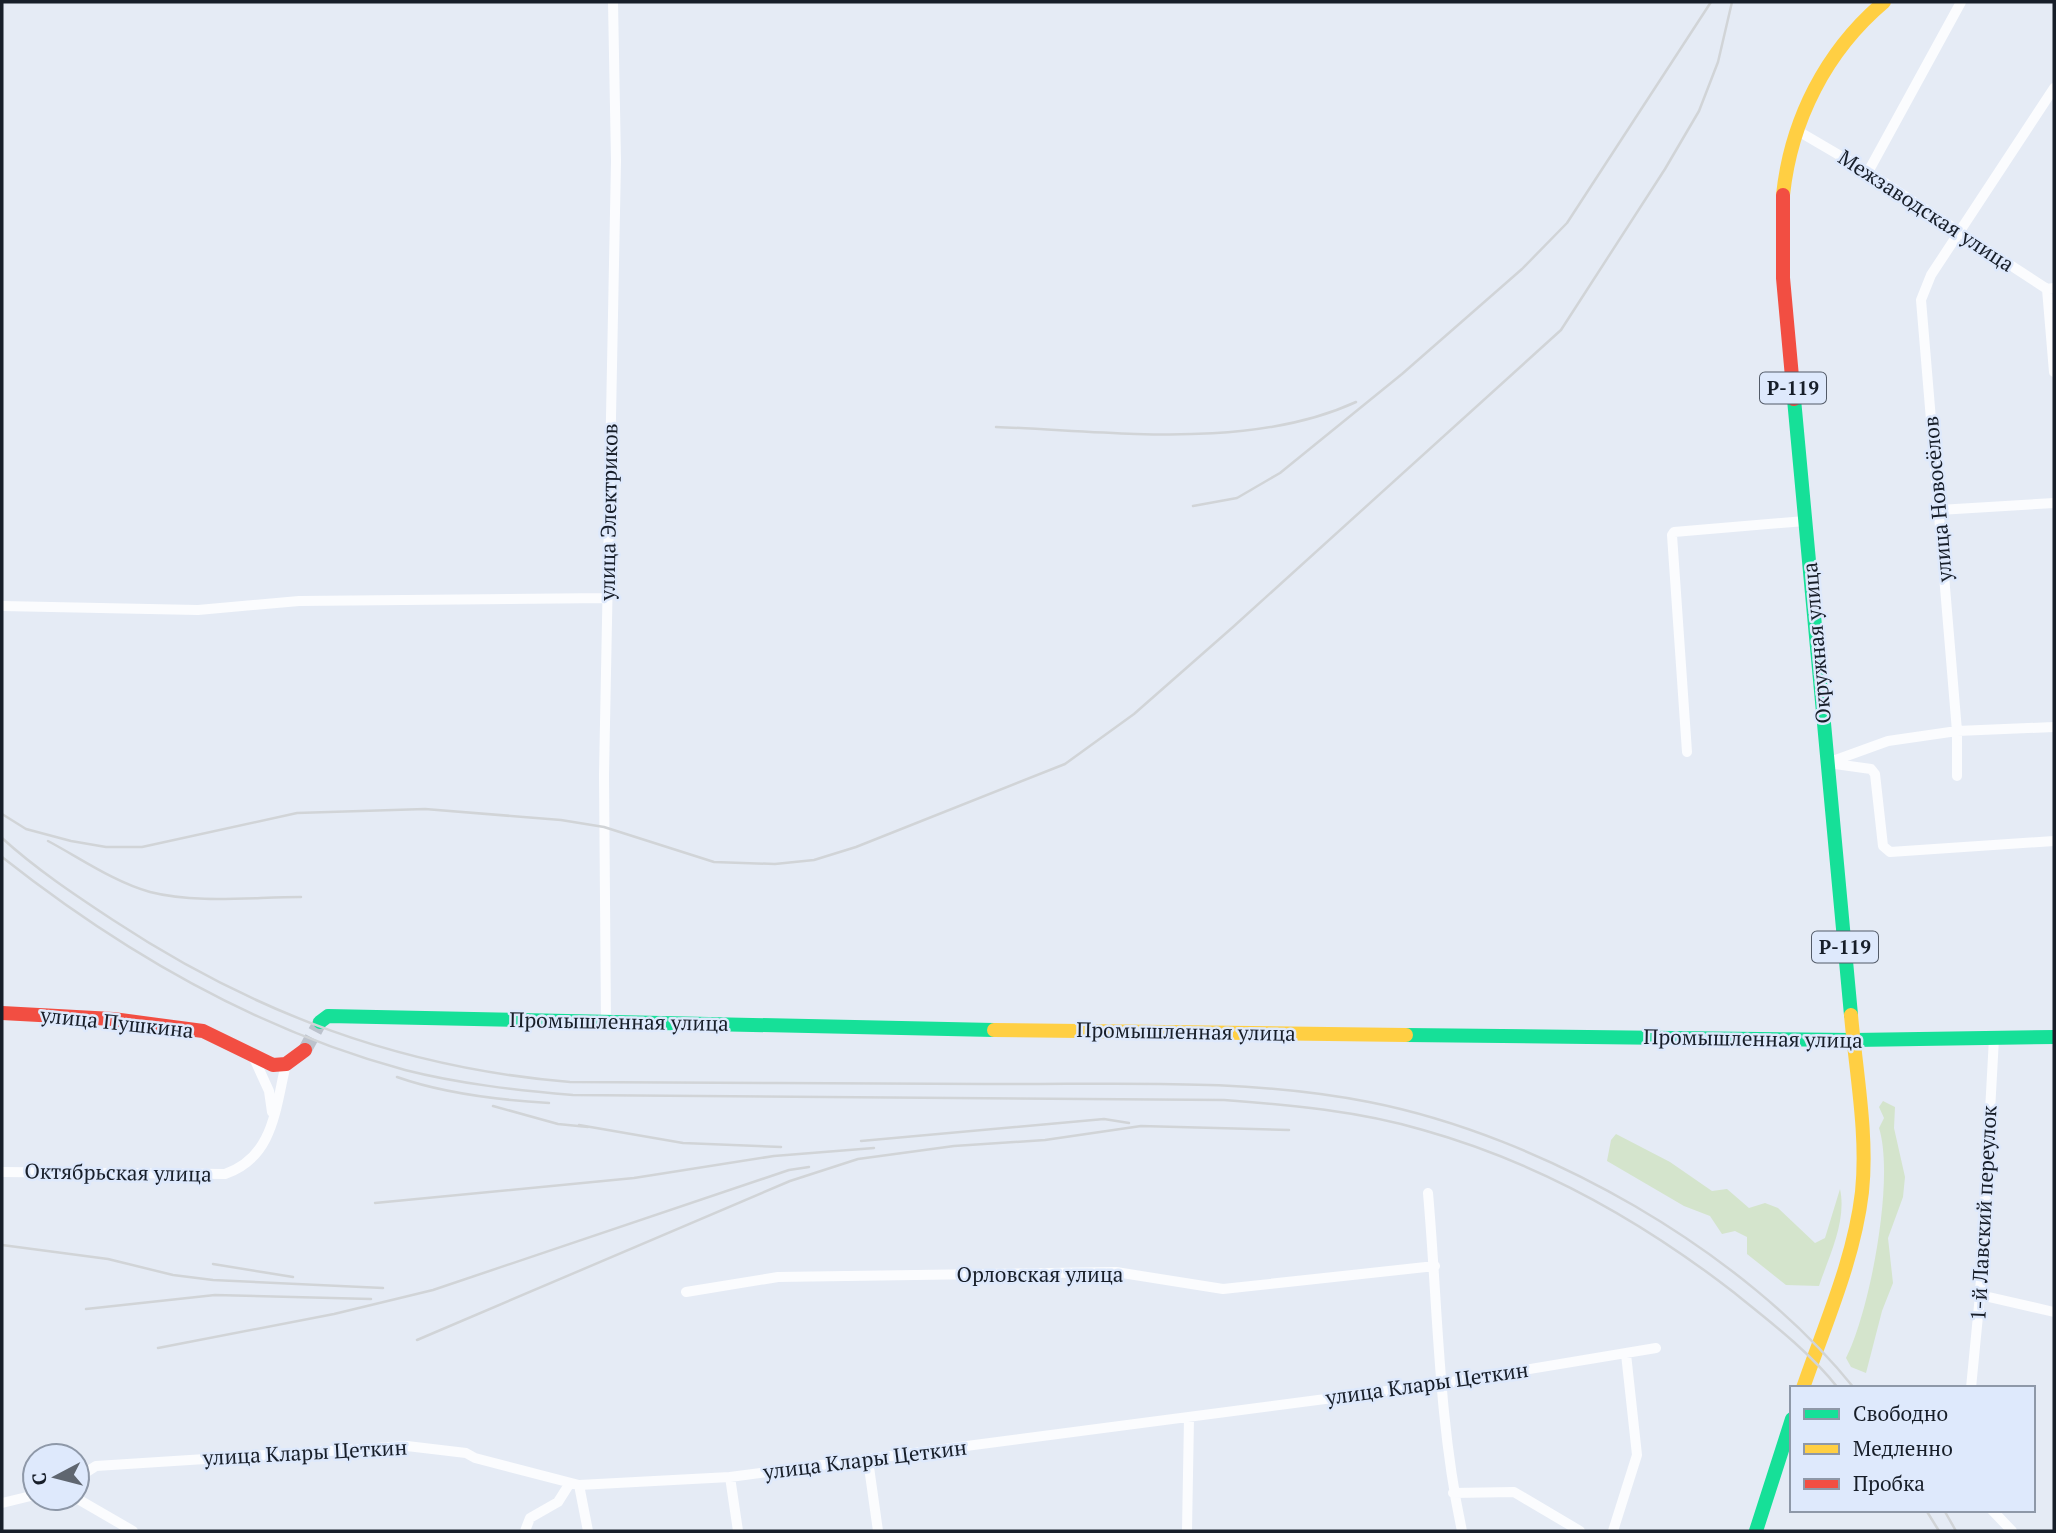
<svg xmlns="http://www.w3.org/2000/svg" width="2056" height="1533" font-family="'PT Serif',serif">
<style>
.green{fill:#d4e4cc}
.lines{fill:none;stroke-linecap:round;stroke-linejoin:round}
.secondary-tunnel{stroke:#bcc2cc;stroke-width:14;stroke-dasharray:14 7;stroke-linecap:butt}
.street{stroke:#fbfcfe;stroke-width:10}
.fast{stroke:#16e098;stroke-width:14}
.slow{stroke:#ffcf43;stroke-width:14}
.jam{stroke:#f24e42;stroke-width:14}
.rail{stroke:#d1d4d7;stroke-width:2.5}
.labels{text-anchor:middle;stroke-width:5;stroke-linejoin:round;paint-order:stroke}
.shield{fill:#dee9fc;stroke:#535b68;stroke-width:2}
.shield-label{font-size:19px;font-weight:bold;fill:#171e29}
.street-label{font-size:21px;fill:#171e29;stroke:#dee9fc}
</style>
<rect width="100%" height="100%" fill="#e5ebf5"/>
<path class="green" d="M 1883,1101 L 1895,1107 L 1894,1128 L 1905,1177 L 1903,1197 L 1888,1238 L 1893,1283 L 1882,1311 L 1866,1373 L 1851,1367 L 1846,1358 C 1870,1311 1895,1178 1879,1128 L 1884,1118 L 1879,1107 Z
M 1616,1134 L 1670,1162 L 1712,1191 L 1727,1189 L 1749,1208 L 1765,1203 L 1778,1208 L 1815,1243 L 1825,1238 L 1840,1189 C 1847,1221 1829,1256 1819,1286 L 1786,1285 L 1747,1254 L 1747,1237 L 1735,1231 L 1722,1234 L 1710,1216 L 1684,1206 L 1607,1161 L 1611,1140 Z"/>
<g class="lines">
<path class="secondary-tunnel" d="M 305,1050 L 320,1022"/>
<path class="street" d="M 1798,131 L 1868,172 L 2047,289 L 2054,288
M 1868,172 L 1961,2
M 2047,289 L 2054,372
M 1939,510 L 2054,503
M 2,606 L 198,610 L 299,601 L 607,598
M 1687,752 L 1672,535 L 1674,532 L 1805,521
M 1830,762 L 1888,741 L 1957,731 L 2054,727
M 1828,763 L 1871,769 L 1875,774 L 1883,846 L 1890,852 L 2054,841
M 1957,776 L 1957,731 L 1921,300 L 1931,275 L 2054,88
M 606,1023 L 604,775 L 616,161 L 613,2
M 253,1056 L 269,1091 L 272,1112
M 2,1172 L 225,1174 C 274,1157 275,1109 286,1064
M 1428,1193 C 1438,1306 1438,1420 1462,1531
M 686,1292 L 778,1277 L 1116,1272 L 1223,1289 L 1435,1266
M 1980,1295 L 2054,1312
M 1971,1388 L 1980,1295 L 1994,1038
M 868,1460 L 878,1531
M 730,1477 L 738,1531
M 77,1478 L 96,1466 L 407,1446 L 466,1453 L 475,1458 L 579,1485 L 730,1477 L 1440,1384 L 1656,1348
M 579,1485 L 588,1531
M 1453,1493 L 1514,1492 L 1580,1531
M 76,1498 L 133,1531
M 2,1503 L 35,1495
M 1992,1510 L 2012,1531
M 525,1531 L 530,1518 L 558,1502 L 570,1483
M 1187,1531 L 1189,1418
M 1613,1531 L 1637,1455 L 1626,1354"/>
<path class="fast" d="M 1794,399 L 1851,1015
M 320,1022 L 328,1016 L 994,1030
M 1406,1035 L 1854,1040 L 2054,1037
M 1756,1531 L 1792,1419"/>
<path class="slow" d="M 1783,195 C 1791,120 1826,51 1884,2
M 994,1030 L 1406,1035
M 1803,1388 C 1825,1324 1854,1260 1862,1192 C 1868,1135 1856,1073 1851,1015"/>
<path class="jam" d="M 1783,195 L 1783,278 L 1794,399
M 2,1013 L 113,1019 L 203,1031 L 273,1065 L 286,1064 L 305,1050"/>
<path class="rail" d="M 996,427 C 1111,431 1249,451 1356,402
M 1193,506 L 1237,498 L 1280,473 L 1402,374 L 1522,269 L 1567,223 L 1711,2
M 2,814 L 26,829 L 71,841 L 106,847 L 142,847 L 297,813 L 425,809 L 561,820 L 604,827 L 714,862 L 775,864 L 814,860 L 856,847 L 1065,764 L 1134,714 L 1233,627 L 1561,330 L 1665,169 L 1699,111 L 1718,62 L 1732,2
M 2,838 C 36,869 75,895 113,920 C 254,1013 401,1068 570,1082 C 708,1083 846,1083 984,1084 C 1111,1085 1244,1077 1369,1102 C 1542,1136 1743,1250 1854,1388
M 48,841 C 80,858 114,882 150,892 C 197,904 252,897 301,897
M 2,857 C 121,951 257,1030 405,1070 C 460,1084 516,1090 573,1095 L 1224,1100 C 1291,1105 1359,1111 1423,1130 C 1537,1162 1639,1219 1732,1291 C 1768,1320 1809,1351 1838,1388
M 397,1077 C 445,1094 499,1100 549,1103
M 493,1106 L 558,1124 L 588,1127
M 579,1125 L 683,1143 L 781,1147
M 861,1141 L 1104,1119 L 1129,1123
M 375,1203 L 634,1178 L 774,1156 L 874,1148
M 2,1245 L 108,1259 L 173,1275 L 213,1280 L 383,1288
M 213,1264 L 293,1277
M 86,1309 L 215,1295 L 371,1299
M 417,1340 L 790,1181 L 858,1159 L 954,1146 L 1045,1140 L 1141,1126 L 1289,1130
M 158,1348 L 334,1314 L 433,1290 L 789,1170 L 809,1167
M 1926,1510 L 1939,1531
M 1944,1510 L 1956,1531"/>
</g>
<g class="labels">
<g class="shield">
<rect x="1760" y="372.5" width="66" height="31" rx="5"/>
<rect x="1812" y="931.5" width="66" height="31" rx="5"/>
</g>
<g class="shield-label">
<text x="1793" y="395">Р-119</text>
<text x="1845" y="954">Р-119</text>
</g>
<g class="street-label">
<text transform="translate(1926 211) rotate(33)" y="7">Межзаводская улица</text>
<text transform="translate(1938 499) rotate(-95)" y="7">улица Новосёлов</text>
<text transform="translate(609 512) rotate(-89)" y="7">улица Электриков</text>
<text transform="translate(1817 643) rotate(-95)" y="7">Окружная улица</text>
<text transform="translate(619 1022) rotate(1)" y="7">Промышленная улица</text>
<text transform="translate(117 1023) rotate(6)" y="7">улица Пушкина</text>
<text transform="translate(1186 1032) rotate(1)" y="7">Промышленная улица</text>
<text transform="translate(1753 1039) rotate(1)" y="7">Промышленная улица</text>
<text transform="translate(118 1173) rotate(1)" y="7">Октябрьская улица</text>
<text transform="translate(1984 1213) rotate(-87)" y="7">1-й Лавский переулок</text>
<text x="1040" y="1282">Орловская улица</text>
<text transform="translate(1427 1384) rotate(-8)" y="7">улица Клары Цеткин</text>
<text transform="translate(305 1453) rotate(-3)" y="7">улица Клары Цеткин</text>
<text transform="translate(865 1460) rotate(-7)" y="7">улица Клары Цеткин</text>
</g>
</g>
<rect width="2056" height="1533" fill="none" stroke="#171e29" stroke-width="7"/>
<rect x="1790" y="1386" width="245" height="126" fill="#dee9fc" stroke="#8e98a8" stroke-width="2"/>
<rect x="1804" y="1409" width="35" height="10" fill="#16e098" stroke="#8e98a8" stroke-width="2"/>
<text x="1853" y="1421" font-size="21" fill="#171e29">Свободно</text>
<rect x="1804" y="1444" width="35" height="10" fill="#ffcf43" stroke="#8e98a8" stroke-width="2"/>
<text x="1853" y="1456" font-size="21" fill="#171e29">Медленно</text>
<rect x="1804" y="1479" width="35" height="10" fill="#f24e42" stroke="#8e98a8" stroke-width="2"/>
<text x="1853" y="1491" font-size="21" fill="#171e29">Пробка</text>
<g transform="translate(56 1477) rotate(263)"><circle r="33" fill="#dee9fc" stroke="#8e98a8" stroke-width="2"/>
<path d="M0-5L12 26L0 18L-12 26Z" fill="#5f6670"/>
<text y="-10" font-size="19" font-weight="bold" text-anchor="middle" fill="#171e29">С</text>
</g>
</svg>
